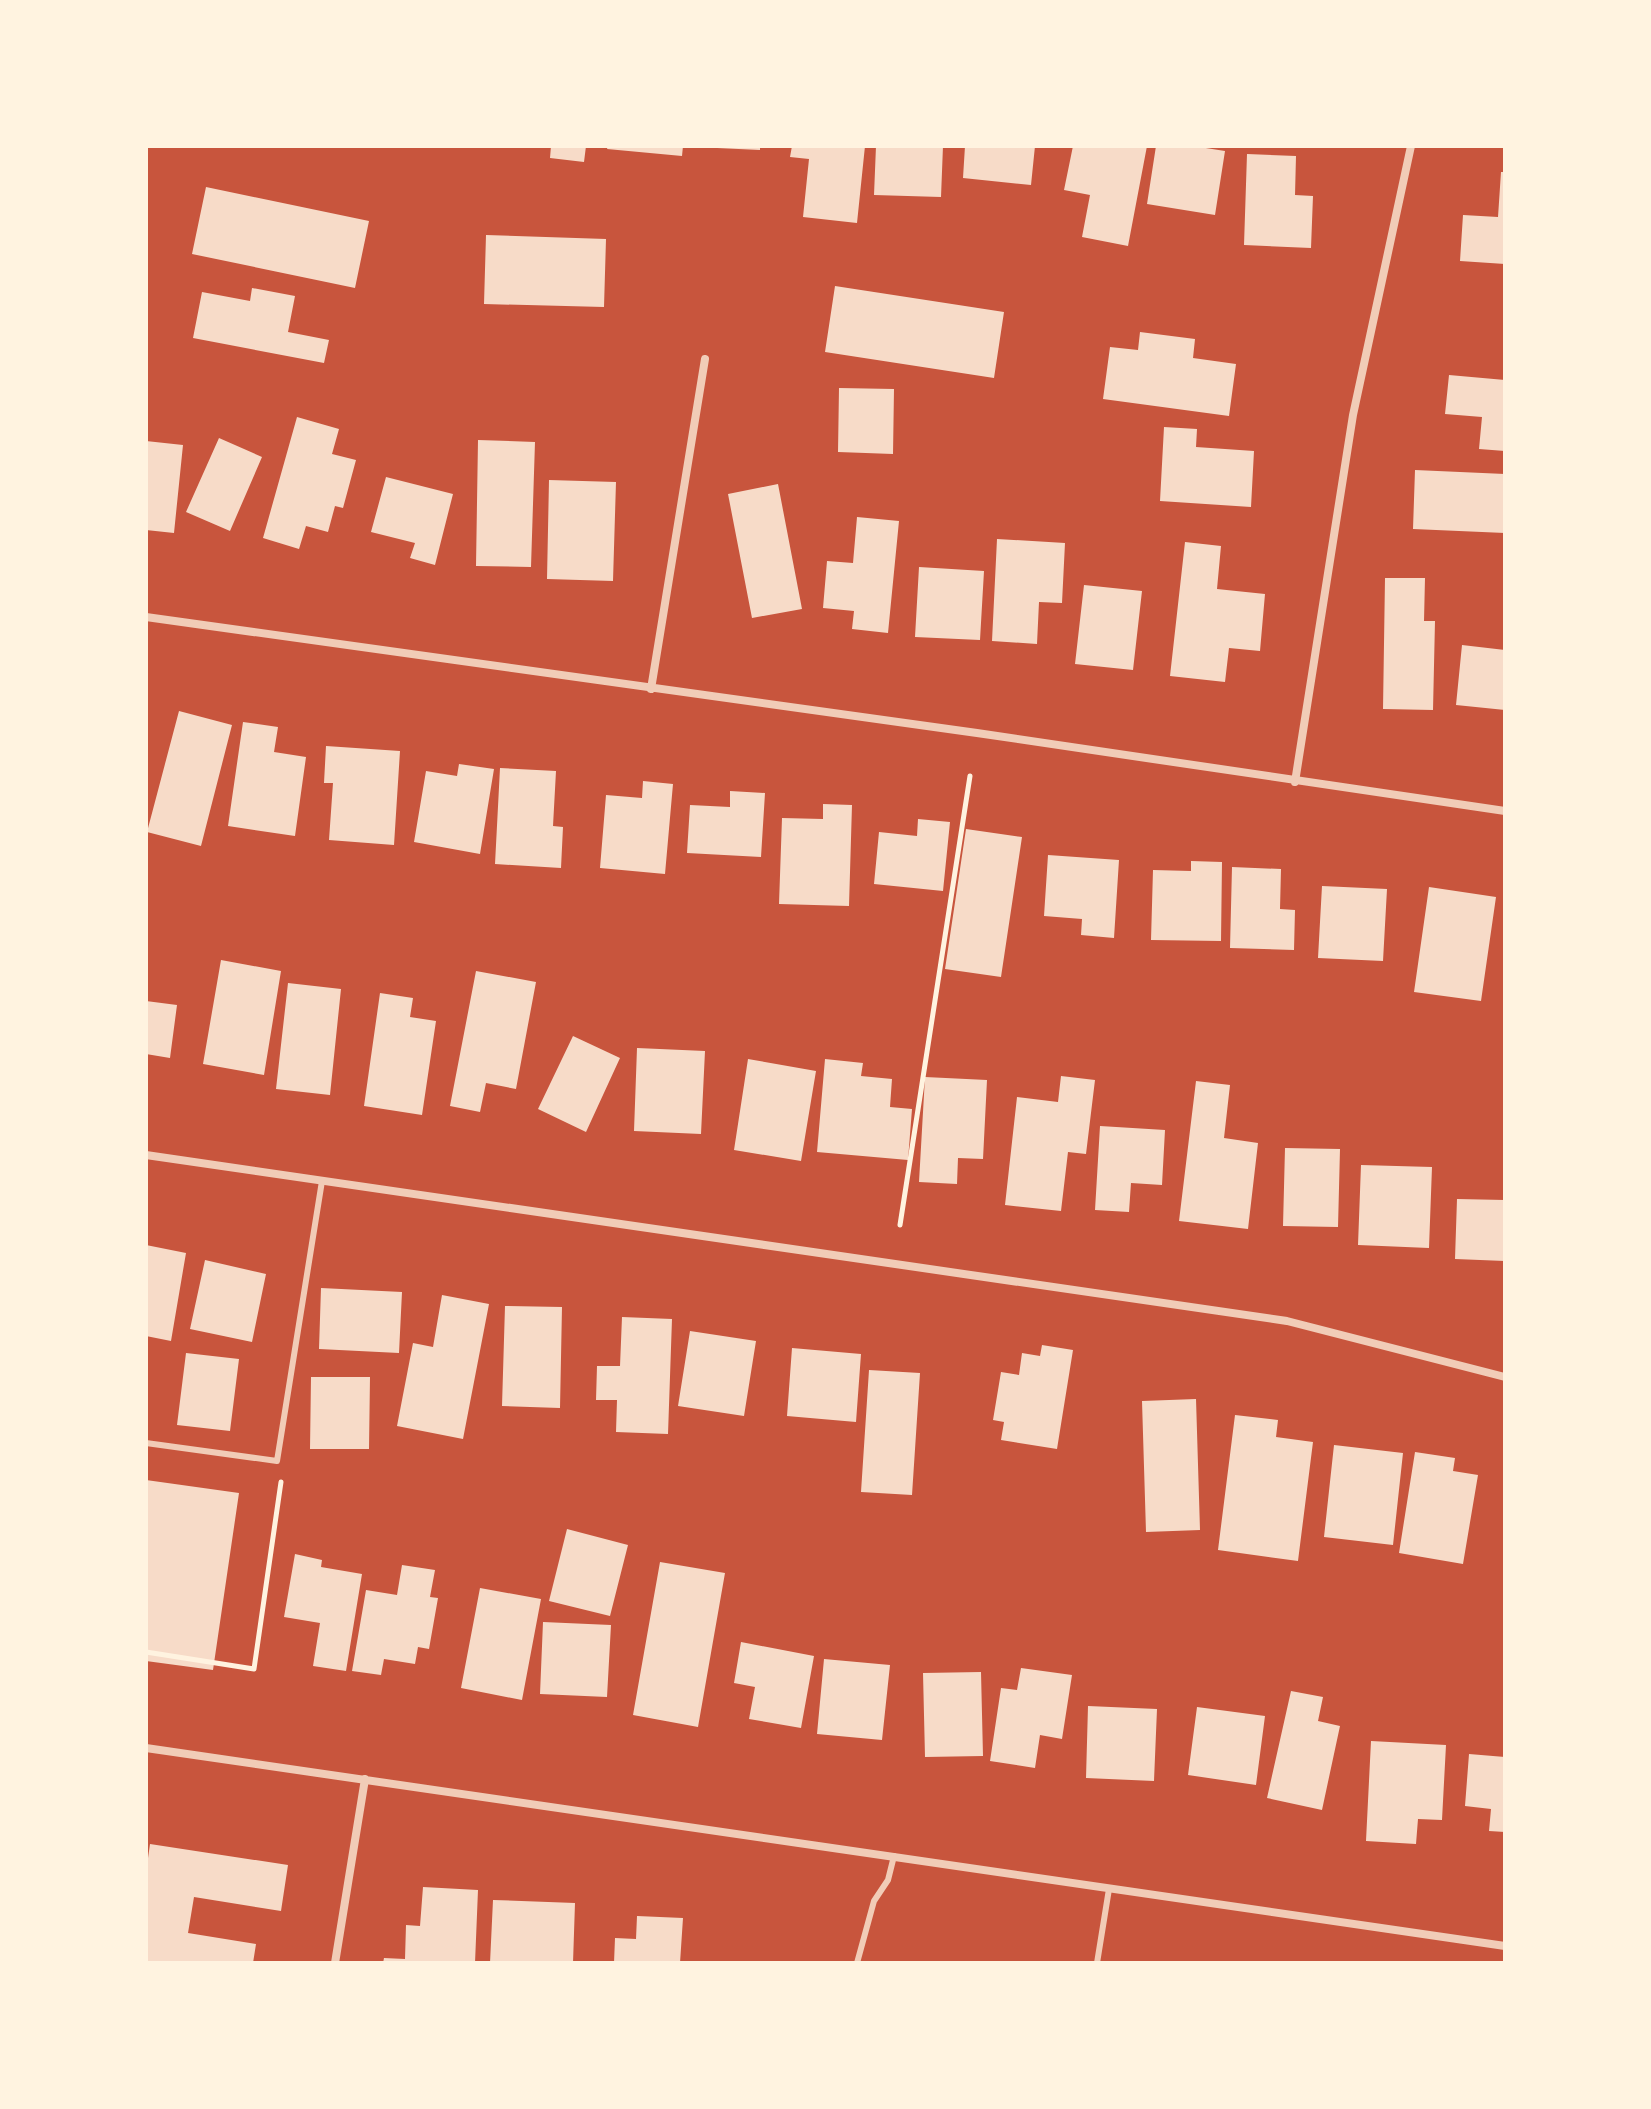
<svg xmlns="http://www.w3.org/2000/svg" width="1651" height="2109" font-family="Rubik,sans-serif">
<style>
.building{fill:#f7dbc8}
.lines{fill:none;stroke-linecap:round;stroke-linejoin:round}
.path{stroke:#fff3e0;stroke-width:5}
.service{stroke:#f1ccb7;stroke-width:6}
.minor{stroke:#f1ccb7;stroke-width:8}
</style>
<rect width="100%" height="100%" fill="#c8553d"/>
<path class="building" d="M 551,146 L 586,146 L 584,162 L 550,158 Z
M 608,146 L 683,146 L 682,156 L 607,149 Z
M 717,146 L 760,146 L 760,150 L 717,148 Z
M 792,146 L 865,146 L 857,223 L 803,217 L 809,159 L 790,157 Z
M 876,146 L 943,146 L 941,197 L 874,195 Z
M 965,146 L 1035,146 L 1031,185 L 963,178 Z
M 1073,146 L 1147,146 L 1128,246 L 1082,237 L 1090,195 L 1064,190 Z
M 1156,146 L 1193,146 L 1225,151 L 1215,215 L 1147,204 Z
M 1247,154 L 1296,156 L 1295,195 L 1313,196 L 1311,248 L 1244,245 Z
M 1501,172 L 1505,172 L 1505,264 L 1460,261 L 1463,215 L 1498,217 Z
M 206,187 L 369,221 L 355,288 L 192,254 Z
M 486,235 L 606,239 L 604,307 L 484,304 Z
M 835,286 L 1004,312 L 994,378 L 825,352 Z
M 252,288 L 295,296 L 288,332 L 329,340 L 324,363 L 193,338 L 202,292 L 250,301 Z
M 1140,332 L 1195,339 L 1193,358 L 1236,364 L 1229,416 L 1103,399 L 1110,347 L 1138,350 Z
M 1449,375 L 1505,380 L 1505,451 L 1479,449 L 1482,417 L 1445,414 Z
M 839,388 L 894,389 L 893,454 L 838,452 Z
M 297,417 L 339,429 L 332,454 L 356,460 L 343,508 L 335,506 L 328,532 L 306,526 L 299,549 L 263,538 Z
M 1164,427 L 1197,429 L 1196,447 L 1254,451 L 1251,507 L 1160,501 Z
M 219,438 L 262,457 L 230,531 L 186,512 Z
M 478,440 L 535,442 L 531,567 L 476,566 Z
M 146,441 L 183,445 L 174,533 L 146,530 Z
M 1415,470 L 1505,474 L 1505,533 L 1413,529 Z
M 386,477 L 453,494 L 435,565 L 410,558 L 415,543 L 371,532 Z
M 549,480 L 616,482 L 613,581 L 547,579 Z
M 778,484 L 802,609 L 752,618 L 728,494 Z
M 857,517 L 899,521 L 888,633 L 852,629 L 854,611 L 823,608 L 827,561 L 853,563 Z
M 997,539 L 1065,543 L 1062,603 L 1039,602 L 1037,644 L 992,641 Z
M 1185,542 L 1221,546 L 1217,589 L 1265,594 L 1260,651 L 1229,648 L 1225,682 L 1170,676 Z
M 919,567 L 984,571 L 980,640 L 915,637 Z
M 1385,578 L 1425,578 L 1424,621 L 1435,621 L 1433,710 L 1383,709 Z
M 1084,585 L 1142,591 L 1133,670 L 1075,664 Z
M 1462,645 L 1505,650 L 1505,710 L 1456,705 Z
M 179,711 L 232,725 L 201,846 L 147,832 Z
M 243,722 L 278,727 L 274,752 L 306,757 L 295,836 L 228,826 Z
M 326,746 L 400,751 L 394,845 L 329,840 L 333,783 L 324,783 Z
M 459,764 L 494,769 L 480,854 L 414,842 L 426,771 L 457,776 Z
M 500,768 L 556,771 L 553,826 L 563,827 L 561,868 L 495,864 Z
M 643,781 L 673,784 L 665,874 L 600,868 L 606,795 L 642,798 Z
M 730,791 L 765,793 L 761,857 L 687,853 L 690,805 L 730,807 Z
M 823,804 L 852,805 L 849,906 L 779,904 L 782,818 L 823,819 Z
M 918,819 L 950,822 L 943,891 L 874,884 L 879,832 L 917,836 Z
M 966,829 L 1022,837 L 1001,977 L 945,969 Z
M 1048,855 L 1119,860 L 1114,938 L 1081,935 L 1082,919 L 1044,916 Z
M 1191,861 L 1222,862 L 1221,941 L 1151,940 L 1153,870 L 1191,871 Z
M 1232,867 L 1281,869 L 1280,909 L 1295,910 L 1294,950 L 1230,948 Z
M 1322,886 L 1387,889 L 1383,961 L 1318,958 Z
M 1429,887 L 1496,897 L 1481,1001 L 1414,992 Z
M 221,960 L 281,971 L 264,1075 L 203,1064 Z
M 476,971 L 536,982 L 516,1089 L 486,1083 L 480,1112 L 450,1106 Z
M 288,983 L 341,989 L 330,1095 L 276,1089 Z
M 380,993 L 413,998 L 410,1017 L 436,1021 L 422,1115 L 364,1106 Z
M 146,1001 L 177,1005 L 170,1058 L 146,1054 Z
M 573,1036 L 620,1058 L 586,1132 L 538,1109 Z
M 637,1048 L 705,1051 L 701,1134 L 634,1131 Z
M 748,1059 L 816,1071 L 801,1161 L 734,1150 Z
M 825,1059 L 863,1063 L 861,1076 L 892,1079 L 890,1107 L 912,1109 L 908,1160 L 817,1152 Z
M 1061,1076 L 1095,1080 L 1086,1154 L 1068,1152 L 1061,1211 L 1005,1205 L 1017,1097 L 1058,1102 Z
M 925,1077 L 987,1080 L 983,1159 L 958,1158 L 957,1184 L 919,1182 Z
M 1196,1081 L 1230,1085 L 1224,1138 L 1258,1143 L 1248,1229 L 1179,1221 Z
M 1100,1126 L 1165,1130 L 1162,1185 L 1131,1183 L 1129,1212 L 1095,1210 Z
M 1285,1148 L 1340,1149 L 1338,1227 L 1283,1226 Z
M 1361,1165 L 1432,1167 L 1429,1248 L 1358,1245 Z
M 1457,1199 L 1505,1200 L 1505,1261 L 1455,1259 Z
M 146,1245 L 186,1253 L 171,1341 L 146,1336 Z
M 205,1260 L 266,1274 L 252,1342 L 190,1329 Z
M 321,1288 L 402,1292 L 399,1353 L 319,1349 Z
M 442,1295 L 489,1304 L 463,1439 L 397,1426 L 413,1343 L 433,1347 Z
M 505,1306 L 562,1307 L 560,1408 L 502,1406 Z
M 622,1317 L 672,1319 L 668,1434 L 616,1432 L 617,1400 L 596,1400 L 597,1366 L 620,1366 Z
M 690,1331 L 756,1341 L 744,1416 L 678,1406 Z
M 1042,1345 L 1073,1350 L 1057,1449 L 1001,1440 L 1004,1422 L 993,1420 L 1001,1372 L 1019,1375 L 1022,1353 L 1040,1356 Z
M 792,1348 L 861,1354 L 856,1422 L 787,1416 Z
M 186,1353 L 239,1359 L 230,1431 L 177,1425 Z
M 869,1370 L 920,1373 L 912,1495 L 861,1492 Z
M 311,1377 L 370,1377 L 369,1449 L 310,1449 Z
M 1196,1399 L 1200,1530 L 1146,1532 L 1142,1401 Z
M 1235,1415 L 1278,1420 L 1276,1437 L 1313,1442 L 1298,1561 L 1218,1550 Z
M 1334,1445 L 1403,1453 L 1393,1545 L 1324,1537 Z
M 1415,1452 L 1455,1458 L 1453,1471 L 1478,1475 L 1463,1564 L 1399,1553 Z
M 146,1480 L 239,1493 L 213,1670 L 146,1661 Z
M 567,1529 L 628,1545 L 610,1616 L 549,1601 Z
M 295,1554 L 322,1560 L 321,1567 L 362,1574 L 346,1671 L 313,1666 L 320,1623 L 284,1617 Z
M 660,1562 L 725,1573 L 698,1727 L 633,1715 Z
M 402,1565 L 435,1570 L 430,1597 L 438,1598 L 429,1649 L 418,1647 L 415,1664 L 384,1659 L 381,1675 L 352,1671 L 366,1590 L 397,1595 Z
M 480,1588 L 541,1599 L 522,1700 L 461,1688 Z
M 543,1622 L 611,1625 L 607,1697 L 540,1694 Z
M 741,1642 L 814,1656 L 801,1728 L 749,1719 L 755,1687 L 734,1683 Z
M 824,1659 L 890,1665 L 882,1740 L 817,1734 Z
M 1021,1668 L 1072,1675 L 1062,1739 L 1040,1735 L 1035,1768 L 990,1761 L 1001,1688 L 1017,1690 Z
M 981,1672 L 983,1756 L 925,1757 L 923,1673 Z
M 1291,1691 L 1323,1697 L 1318,1721 L 1340,1726 L 1322,1810 L 1267,1798 Z
M 1088,1706 L 1157,1709 L 1154,1781 L 1086,1778 Z
M 1197,1707 L 1265,1716 L 1256,1785 L 1188,1775 Z
M 1371,1741 L 1446,1745 L 1442,1820 L 1418,1819 L 1416,1844 L 1366,1841 Z
M 1469,1754 L 1505,1757 L 1505,1832 L 1489,1831 L 1491,1809 L 1465,1806 Z
M 150,1844 L 288,1865 L 281,1911 L 194,1897 L 188,1933 L 256,1944 L 253,1963 L 146,1963 L 146,1872 Z
M 423,1887 L 478,1890 L 475,1963 L 383,1963 L 384,1958 L 405,1959 L 406,1925 L 420,1926 Z
M 493,1900 L 575,1903 L 573,1963 L 490,1963 Z
M 637,1916 L 683,1918 L 680,1963 L 614,1963 L 615,1938 L 636,1939 Z"/>
<g class="lines">
<path class="path" d="M 900,1225 L 970,776
M 146,1652 L 254,1669 L 281,1482"/>
<path class="service" d="M 146,1443 L 277,1461 L 322,1181
M 857,1963 L 874,1901 L 888,1880 L 894,1856
M 1097,1963 L 1109,1889"/>
<path class="minor" d="M 146,617 L 977,733 L 1505,811
M 651,689 L 705,359
M 1295,782 L 1353,415 L 1411,146
M 146,1155 L 1287,1321 L 1505,1377
M 146,1748 L 1505,1946
M 335,1963 L 365,1779"/>
</g>
<rect width="1651" height="2109" fill="none" stroke="#fff3e0" stroke-width="296"/>
</svg>
